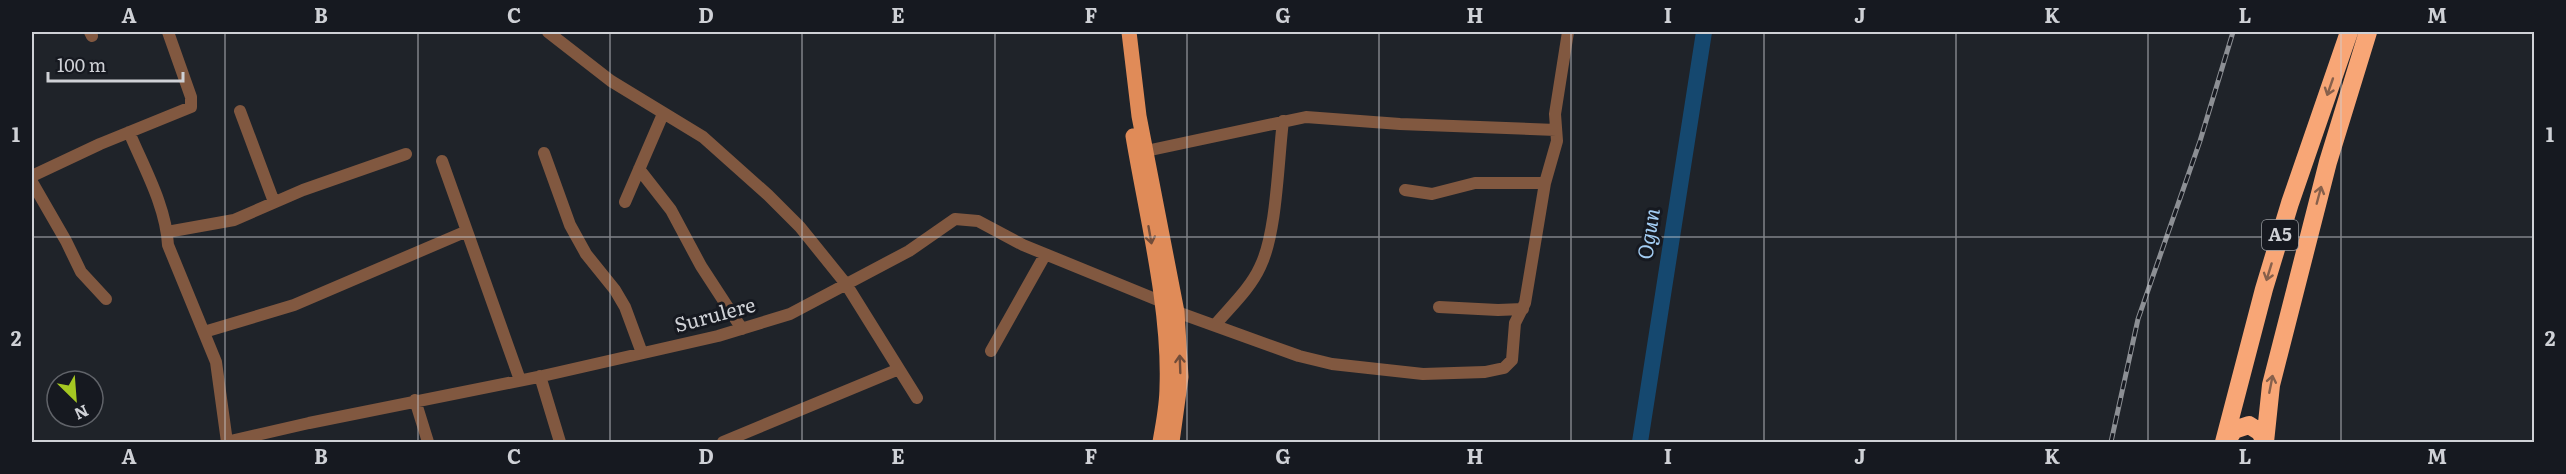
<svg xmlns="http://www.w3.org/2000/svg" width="2566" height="474" font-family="Literata,serif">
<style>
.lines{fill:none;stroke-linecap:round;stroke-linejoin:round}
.river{stroke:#15486f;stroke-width:16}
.minor{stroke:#815840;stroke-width:12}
.major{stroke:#e08b58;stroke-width:15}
.highway{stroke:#f8a676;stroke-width:18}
.rail-casing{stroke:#8c8f94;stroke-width:5}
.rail{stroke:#161920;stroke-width:3;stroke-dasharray:9;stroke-linecap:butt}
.oneway{stroke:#87604b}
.oneway2{stroke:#714c39}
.grid{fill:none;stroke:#cfd1d6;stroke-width:1.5;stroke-opacity:0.55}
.labels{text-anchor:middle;stroke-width:6;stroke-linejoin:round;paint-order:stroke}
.shield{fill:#161920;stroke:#989a9f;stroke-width:1.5}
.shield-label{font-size:18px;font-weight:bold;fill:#cfd1d6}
.street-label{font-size:20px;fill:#cfd1d6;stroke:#161920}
.water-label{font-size:21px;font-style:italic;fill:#a3cdf3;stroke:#161920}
.neatline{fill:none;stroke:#cfd1d6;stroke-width:2}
.grid-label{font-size:20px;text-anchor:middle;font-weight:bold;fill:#cfd1d6}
</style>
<rect width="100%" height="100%" fill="#1f2329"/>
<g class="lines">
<path class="river" d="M 1640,442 L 1704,32"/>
<path class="minor" d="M 90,32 L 92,36
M 548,32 L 611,81 L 703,137 L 768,195 L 800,227 L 846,284 L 917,398
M 240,111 L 274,202
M 129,132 C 144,168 166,206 168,245 L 216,362 L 227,442
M 1146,151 L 1306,117 L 1400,124 L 1556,130
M 544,153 L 570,225 L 586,254 L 615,290 L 625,307 L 642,353
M 442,161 L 520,380
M 639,169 L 671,210 L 701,266 L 742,329
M 32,176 L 100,144 L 191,107 L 191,97 L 168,32
M 32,182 L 66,241 L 81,272 L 106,299
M 1405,190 L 1432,194 L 1475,183 L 1545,183
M 625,202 L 663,114
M 167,232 L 234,220 L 303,190 L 406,154
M 1439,307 L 1498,310 L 1523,309
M 1215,325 C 1230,307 1250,289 1260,267 C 1277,233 1278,160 1283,121
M 204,332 L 294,305 L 467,231
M 991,351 L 1045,255
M 540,376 L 560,442
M 415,400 L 428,442
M 226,442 L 309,423 L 538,377 L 718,336 L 790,314 L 909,251 L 955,219 L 978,221 L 1023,245 L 1160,301 L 1177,312 L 1299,356 L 1332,364 L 1423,374 L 1485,372 L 1504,368 L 1512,360 L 1515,323 L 1525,303 L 1545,183 L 1557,141 L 1555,114 L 1568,32
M 723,442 L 899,369"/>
<path class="major" d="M 1129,32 L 1139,116 L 1177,312 L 1181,377 L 1172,442
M 1133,136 C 1146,214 1170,308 1167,387 C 1167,406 1163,424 1160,442"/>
<path class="highway" d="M 2224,442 L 2264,289 L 2290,203 L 2349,32
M 2226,442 L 2234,430 L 2249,425 L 2260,432 L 2265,442
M 2265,442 L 2271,385 L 2328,162 L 2368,32"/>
<defs>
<path id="rail" d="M 2111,442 L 2138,319 L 2200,141 L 2233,32"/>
</defs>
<use href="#rail" class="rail-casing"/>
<use href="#rail" class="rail"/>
</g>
<defs><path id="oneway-shaft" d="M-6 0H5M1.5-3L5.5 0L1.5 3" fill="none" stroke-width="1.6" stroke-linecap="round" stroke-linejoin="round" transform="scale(1.5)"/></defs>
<g class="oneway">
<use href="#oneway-shaft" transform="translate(2330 87) rotate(109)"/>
<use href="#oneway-shaft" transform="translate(2319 195) rotate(-75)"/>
<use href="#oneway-shaft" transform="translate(2269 272) rotate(107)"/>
<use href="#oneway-shaft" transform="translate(2271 384) rotate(-79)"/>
</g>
<g class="oneway2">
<use href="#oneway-shaft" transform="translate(1150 235) rotate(80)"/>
<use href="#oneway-shaft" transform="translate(1180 364) rotate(-92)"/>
</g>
<path class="grid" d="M 225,32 L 225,442M 418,32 L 418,442M 610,32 L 610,442M 802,32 L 802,442M 995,32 L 995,442M 1187,32 L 1187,442M 1379,32 L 1379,442M 1571,32 L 1571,442M 1764,32 L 1764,442M 1956,32 L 1956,442M 2148,32 L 2148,442M 2341,32 L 2341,442M 32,237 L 2534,237"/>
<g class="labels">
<rect class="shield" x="2262" y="220" width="36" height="30" rx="4.5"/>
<g class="shield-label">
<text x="2280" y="241">A5</text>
</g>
<g class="street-label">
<text transform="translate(715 315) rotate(-15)" y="7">Surulere</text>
</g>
<g class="water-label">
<text transform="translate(1649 234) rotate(-81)" y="7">Ogun</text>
</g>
</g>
<rect width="2566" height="474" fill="none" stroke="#161920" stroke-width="66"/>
<g transform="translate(75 399) rotate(155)"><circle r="28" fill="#161920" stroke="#606369" stroke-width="1.5"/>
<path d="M0-4.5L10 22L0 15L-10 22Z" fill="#a5c822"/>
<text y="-9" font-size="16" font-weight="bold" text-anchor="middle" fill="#cfd1d6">N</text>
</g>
<path d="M48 72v9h135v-9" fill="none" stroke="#cfd1d6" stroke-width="3"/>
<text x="57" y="72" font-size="18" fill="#cfd1d6" stroke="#161920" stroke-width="4.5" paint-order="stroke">100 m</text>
<rect x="33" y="33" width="2500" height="408" class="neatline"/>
<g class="grid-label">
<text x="129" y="23">A</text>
<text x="321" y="23">B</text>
<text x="514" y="23">C</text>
<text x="706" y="23">D</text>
<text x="898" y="23">E</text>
<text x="1091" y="23">F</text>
<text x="1283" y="23">G</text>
<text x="1475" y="23">H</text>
<text x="1668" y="23">I</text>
<text x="1860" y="23">J</text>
<text x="2052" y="23">K</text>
<text x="2245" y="23">L</text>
<text x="2437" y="23">M</text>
<text x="16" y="142">1</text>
<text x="2550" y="142">1</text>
<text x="16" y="346">2</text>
<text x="2550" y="346">2</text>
<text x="129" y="464">A</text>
<text x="321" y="464">B</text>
<text x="514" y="464">C</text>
<text x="706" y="464">D</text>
<text x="898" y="464">E</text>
<text x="1091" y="464">F</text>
<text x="1283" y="464">G</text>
<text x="1475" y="464">H</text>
<text x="1668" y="464">I</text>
<text x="1860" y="464">J</text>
<text x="2052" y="464">K</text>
<text x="2245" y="464">L</text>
<text x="2437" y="464">M</text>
</g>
</svg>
